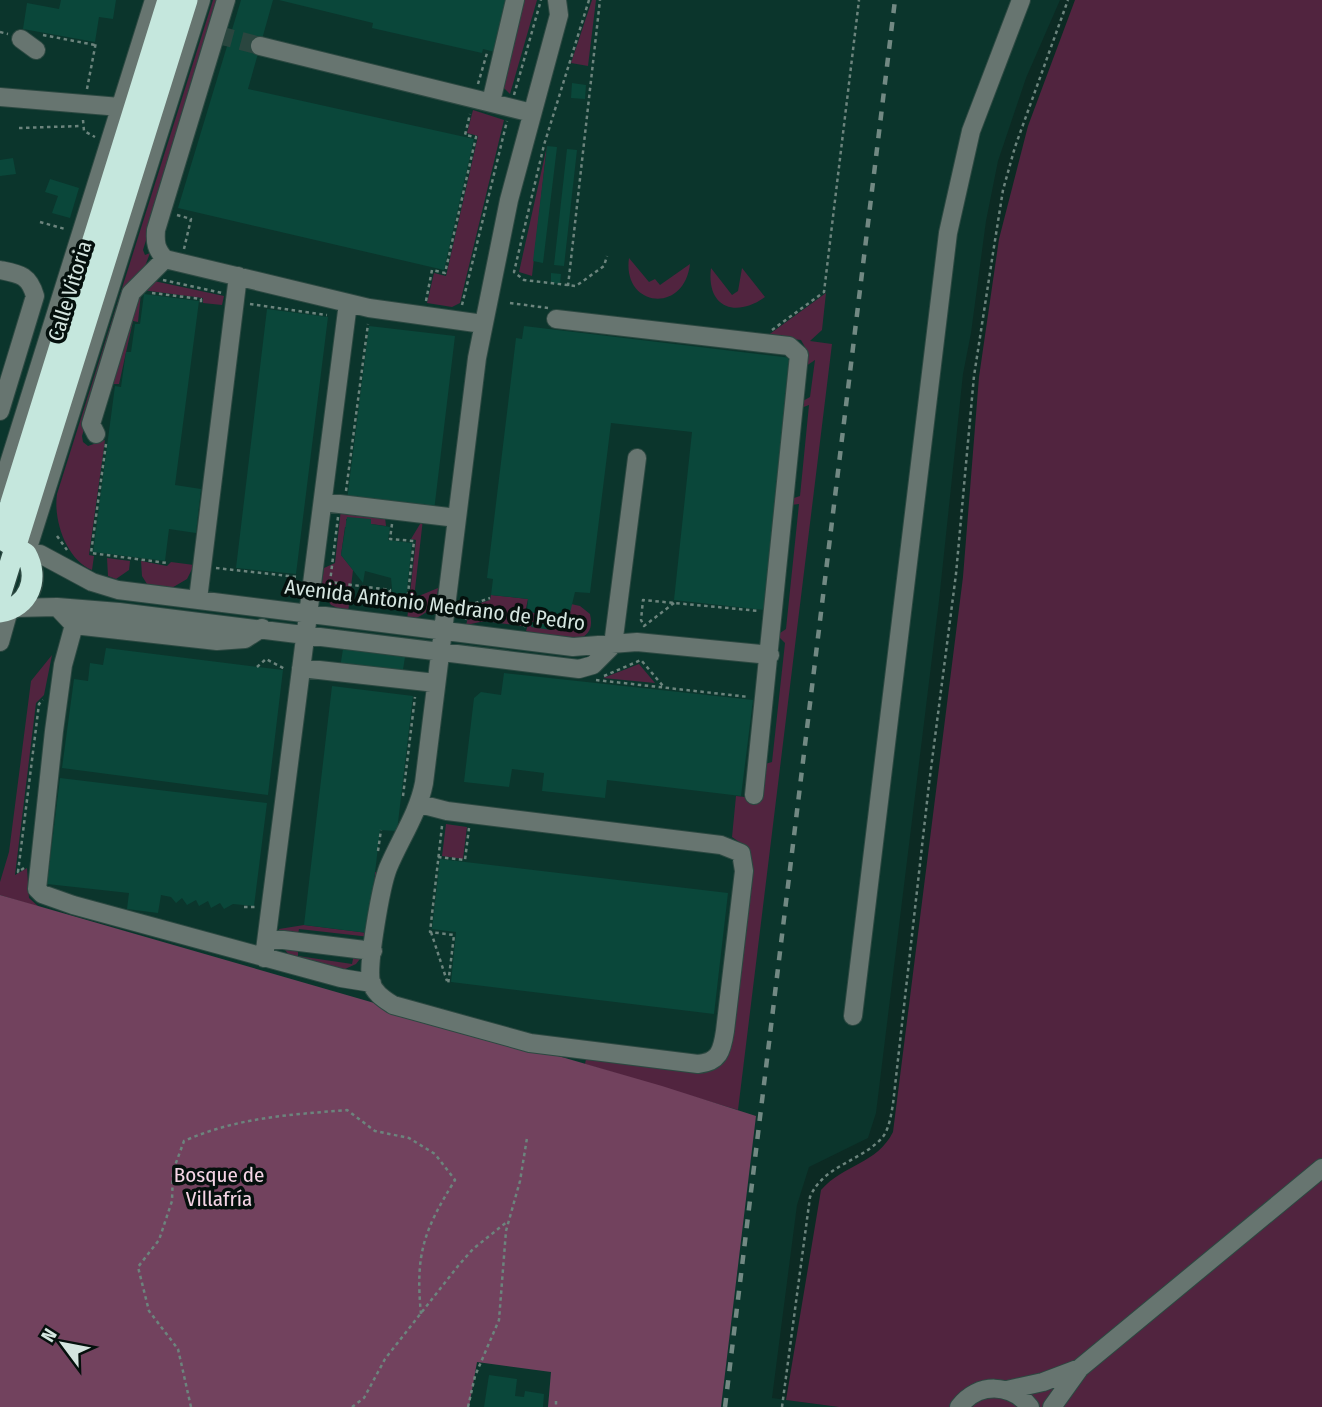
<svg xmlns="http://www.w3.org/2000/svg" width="1322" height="1407" font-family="'Fira Sans Condensed',sans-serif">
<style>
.built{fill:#0b352c}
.green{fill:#51243f}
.forest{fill:#72425e}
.building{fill:#0a473a}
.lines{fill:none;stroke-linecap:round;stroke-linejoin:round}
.minor-tunnel{stroke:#2a463f;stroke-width:18;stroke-dasharray:18 9;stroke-linecap:butt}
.minor-casing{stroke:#2c4841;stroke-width:20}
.highway-casing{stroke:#2c4841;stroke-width:24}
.path{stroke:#6c847d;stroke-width:2.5;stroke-dasharray:3.5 3.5;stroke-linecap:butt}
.minor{stroke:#677570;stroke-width:18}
.highway{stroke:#c5e7dd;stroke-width:21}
.rail{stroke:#728983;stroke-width:4.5;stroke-dasharray:9 9;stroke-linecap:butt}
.labels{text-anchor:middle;stroke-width:7;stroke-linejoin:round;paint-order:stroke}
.street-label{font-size:21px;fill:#d5e5e0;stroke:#05100d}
.park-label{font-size:21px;fill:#f6d5e6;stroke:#05100d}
</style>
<rect width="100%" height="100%" fill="#0c2a23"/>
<path class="built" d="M 0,0 L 1060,0 L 1026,78 L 998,161 L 986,221 L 971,333 L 963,374 L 939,601 L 876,1113 L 868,1138 L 809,1167 L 797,1205 L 772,1398 L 839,1407 L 0,1407 Z"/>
<path class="green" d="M 213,0 L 220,0 L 143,250 L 145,255 L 150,253 L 144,269 L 124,295 L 82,436 L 83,442 L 88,446 L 105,440 L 89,555 L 94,556 L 92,570 C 67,560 53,521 57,494 Z
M 520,0 L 537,0 L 510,94 L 503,87 Z
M 592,0 L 596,0 L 588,66 L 571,63 Z
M 1075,0 L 1322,0 L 1322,1407 L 839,1407 L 786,1400 L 821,1190 C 844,1164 877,1164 893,1132 L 963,577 L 979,377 L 999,239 L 1028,126 Z
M 473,110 L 504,120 L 460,303 L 452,307 L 427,303 L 434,273 L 446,276 L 478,136 L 467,133 Z
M 547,146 L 532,276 L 519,272 Z
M 629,258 L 649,282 L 655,279 L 660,285 L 690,264 C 684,315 622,307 629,258 Z
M 711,268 L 732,295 L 738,291 L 742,268 L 765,297 C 736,318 706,308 711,268 Z
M 154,281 L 224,296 L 222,305 L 203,303 L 203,298 L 142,290 Z
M 136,293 L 141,293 L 138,322 L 133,321 L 119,384 L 113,384 L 112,390 L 108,385 Z
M 826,293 L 822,330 L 810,341 L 832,344 L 738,1110 L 585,1064 L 586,1059 L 708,1072 L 723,1062 L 731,1044 L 752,864 L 742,844 L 732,837 L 736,796 L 762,799 L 765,764 L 772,762 L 785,643 L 777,635 L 786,629 L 799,504 L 791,505 L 791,499 L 800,496 L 809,405 L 801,408 L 801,402 L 810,397 L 815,360 L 806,366 L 806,349 L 801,340 L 767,336 Z
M 341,509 L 385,517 L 386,526 L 371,524 L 371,519 L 346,519 L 348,527 L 345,527 L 341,555 L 353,570 L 348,613 L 331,605 L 321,590 L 324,568 L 335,563 Z
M 423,519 L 414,598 L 438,588 C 437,606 424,618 407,620 L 416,540 L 411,539 Z
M 107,558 L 130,561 L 129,570 L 116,579 L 108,576 Z
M 141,561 L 167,566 L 171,562 L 194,565 L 187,579 L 170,589 L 147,584 L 142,576 Z
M 491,595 L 528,599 L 522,626 L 485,621 L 466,625 L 471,606 L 490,600 Z
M 571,604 L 580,606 L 590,614 C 593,627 590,635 577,640 L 530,635 L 526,631 L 532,612 L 569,617 Z
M 52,655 L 44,695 L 36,703 L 15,875 L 27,868 L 29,898 L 39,907 L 0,895 L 0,882 L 9,852 L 31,681 Z
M 639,664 L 655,683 L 603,678 Z
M 446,824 L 467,827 L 463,859 L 442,856 Z
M 375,872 L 379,873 L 370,937 L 299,929 L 298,934 L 280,933 L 279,929 L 304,925 L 368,933 Z
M 282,946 L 298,947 L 298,956 L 352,964 L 354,954 L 363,955 L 356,964 L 343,970 L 289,955 Z"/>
<path class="forest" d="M 0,895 L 662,1086 L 756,1116 L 721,1407 L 548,1407 L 551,1372 L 477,1362 L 469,1407 L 0,1407 Z"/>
<path class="building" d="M 61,0 L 116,0 L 113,19 L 99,17 L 95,42 L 23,29 L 27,3 L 59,9 Z
M 241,0 L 273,0 L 248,89 L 474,139 L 444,270 L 178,208 Z
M 279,0 L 508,0 L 495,52 L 483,49 L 482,53 L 372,28 L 373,23 Z
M 572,83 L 586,85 L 585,99 L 571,98 Z
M 547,146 L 557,147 L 543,263 L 533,261 Z
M 567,149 L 577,150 L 564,266 L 554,265 Z
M 13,158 L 16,174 L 0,176 L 0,160 Z
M 50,179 L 79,188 L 70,218 L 52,213 L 58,196 L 45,192 Z
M 551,273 L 561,274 L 560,284 L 551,283 Z
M 144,294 L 199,301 L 175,485 L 201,489 L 196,533 L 169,529 L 165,561 L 93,552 L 115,386 L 121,387 L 126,352 L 131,352 L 135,324 L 140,324 Z
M 267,309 L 328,317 L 296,574 L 236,568 Z
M 369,326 L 455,336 L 434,511 L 347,500 Z
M 524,326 L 792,358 L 764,610 L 674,600 L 692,432 L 611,423 L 590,593 L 575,592 L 569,617 L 527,612 L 528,599 L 491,595 L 493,579 L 487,578 L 516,338 L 522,339 Z
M 347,517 L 371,519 L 371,524 L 390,527 L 388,540 L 412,543 L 405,609 L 394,608 L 391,578 L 365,571 L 363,583 L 341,555 Z
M 532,622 L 552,625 L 551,630 L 531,627 Z
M 106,648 L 283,670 L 268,795 L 62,768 L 74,679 L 88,681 L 90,663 L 103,665 Z
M 343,649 L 405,657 L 402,676 L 340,668 Z
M 504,673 L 753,700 L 741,796 L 607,780 L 605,798 L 542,791 L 544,773 L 512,769 L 509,787 L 464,782 L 474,698 L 481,692 L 501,695 Z
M 332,686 L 413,696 L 397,831 L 380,830 L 368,933 L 304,925 Z
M 60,778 L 267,803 L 254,906 L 233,904 L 224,909 L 220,903 L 211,908 L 208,901 L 199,906 L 196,900 L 187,905 L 182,898 L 176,903 L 171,897 L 161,895 L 158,913 L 127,909 L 129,893 L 47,884 Z
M 440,859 L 728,893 L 714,1014 L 451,982 L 456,932 L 432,929 Z
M 489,1375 L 517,1379 L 515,1396 L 524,1397 L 525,1391 L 544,1394 L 543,1407 L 484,1407 Z"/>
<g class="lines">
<path class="minor-tunnel" d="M 215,34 L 260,46"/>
<defs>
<path id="minor" d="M 201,0 L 26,554 L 40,554 L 92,582 L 118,590 L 573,647 L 637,642 L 770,655
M 226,0 L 156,230 C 155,243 156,249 165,259 L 369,308 L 483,324
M 21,39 L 36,50
M 260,46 L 532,113
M 0,97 L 120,107
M 491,102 L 515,0
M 0,270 C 20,274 29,275 35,296 L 0,411
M 556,319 L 789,346 L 799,355 L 754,795
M 96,434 L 91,424 L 131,293 L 165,259
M 0,492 L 154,0
M 323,502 L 457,518
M 198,599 L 238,276
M 57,607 L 74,625 L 63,665 L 54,731 L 37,889 L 42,894 L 73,905 L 341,978 L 372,983
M 13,608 L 57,607 L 119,612 L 579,669 L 593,665 L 613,645
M 74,625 L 217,641 L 245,639 L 262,628
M 0,642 L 9,610
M 613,645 L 637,458
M 301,668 L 436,683
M 420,804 L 447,811 L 721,845 L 741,853 L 744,871 L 725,1031 C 722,1051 719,1062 698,1064 L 530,1043 L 393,1005 C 384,999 374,993 371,982 C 367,965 381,886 388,868 C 400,839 418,814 424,783 L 477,358 L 509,200 L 559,15 L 557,0
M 267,938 L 373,951
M 264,958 L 348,303
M 853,1016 L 948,233 L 971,131 L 1021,0
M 1007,1390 L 1043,1382 L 1080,1368
M 959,1407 C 978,1382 1011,1383 1030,1407
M 1052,1407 L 1080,1368 L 1322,1168"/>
<path id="highway" d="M 0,538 L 168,0
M 0,596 L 187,0
M 0,612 C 29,607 40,579 26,554 L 5,541"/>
</defs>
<use href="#minor" class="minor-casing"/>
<use href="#highway" class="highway-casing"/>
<path class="path" d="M 589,0 L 544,145 L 514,272 L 524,280 L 576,286 L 604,266 L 607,256
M 0,32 L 8,34
M 43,35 L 95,45
M 478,84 L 487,53
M 87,89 L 96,42
M 514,95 L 541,0
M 83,120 L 84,131 L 95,137
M 19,128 L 81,126
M 177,215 L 191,219 L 184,249
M 40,222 L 65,229
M 163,280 L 222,293
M 568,286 L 600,0
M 152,293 L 201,299 L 201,303
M 426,301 L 432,270 L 445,273 L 476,137 L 465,135 L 470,114
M 510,303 L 548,308
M 250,304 L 327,315
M 462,305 L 507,121
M 772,330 L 824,292 L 859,0
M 106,444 L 91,553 L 167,563
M 346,491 L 368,324
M 338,517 L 330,582 L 390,590 L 388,608
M 392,524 L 390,539 L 414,541 L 406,611
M 57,536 L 67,550
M 216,568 L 298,577
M 674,603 L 644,626 L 641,620 L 643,600 L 759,611
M 361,604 L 363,586
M 466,620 L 470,605 L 490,598
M 524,627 L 529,612
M 257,667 L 266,659 L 285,669
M 604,676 L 641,660 L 663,686
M 596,680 L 749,697
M 403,796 L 415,697
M 442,826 L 430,932 L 454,935 L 448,985
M 378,851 L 381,830
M 438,857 L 465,860 L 469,828
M 24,868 L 18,872 L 39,704 L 43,700
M 244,907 L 255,907
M 431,932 L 447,981
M 556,1401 L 556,1407
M 191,1407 L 178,1349 L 149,1311 L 138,1267 L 159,1240 L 172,1201 L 173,1171 L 184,1141 C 239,1117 288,1115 347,1110 L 375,1131 L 409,1138 L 435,1154 L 455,1180 C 424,1230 415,1254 421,1314
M 352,1407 L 364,1398 L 385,1359 L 458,1266 L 473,1249 L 508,1221
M 468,1407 L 475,1376 L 499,1320 L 506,1231 L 520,1181 L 527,1138
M 782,1407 L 810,1197 C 823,1166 859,1162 881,1139 C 889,1131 891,1115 893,1104 L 929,784 L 956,574 L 974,376 L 993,253 L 1003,190 L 1015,147 L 1068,0"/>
<use href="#minor" class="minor"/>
<use href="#highway" class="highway"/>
<path class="rail" d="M 725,1407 L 895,0"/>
</g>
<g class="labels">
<g class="street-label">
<text transform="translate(70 291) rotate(-73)" y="7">Calle Vitoria</text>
<text transform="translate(435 605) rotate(7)" y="7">Avenida Antonio Medrano de Pedro</text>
</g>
<g class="park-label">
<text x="219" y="1182">Bosque de<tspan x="219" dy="24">Villafría</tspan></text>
</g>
</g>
<g transform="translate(63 1344) rotate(302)" stroke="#05100d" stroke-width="5" paint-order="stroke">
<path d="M0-5L12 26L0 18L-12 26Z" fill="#d5e5e0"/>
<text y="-10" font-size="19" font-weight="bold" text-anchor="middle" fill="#d5e5e0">N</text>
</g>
</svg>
